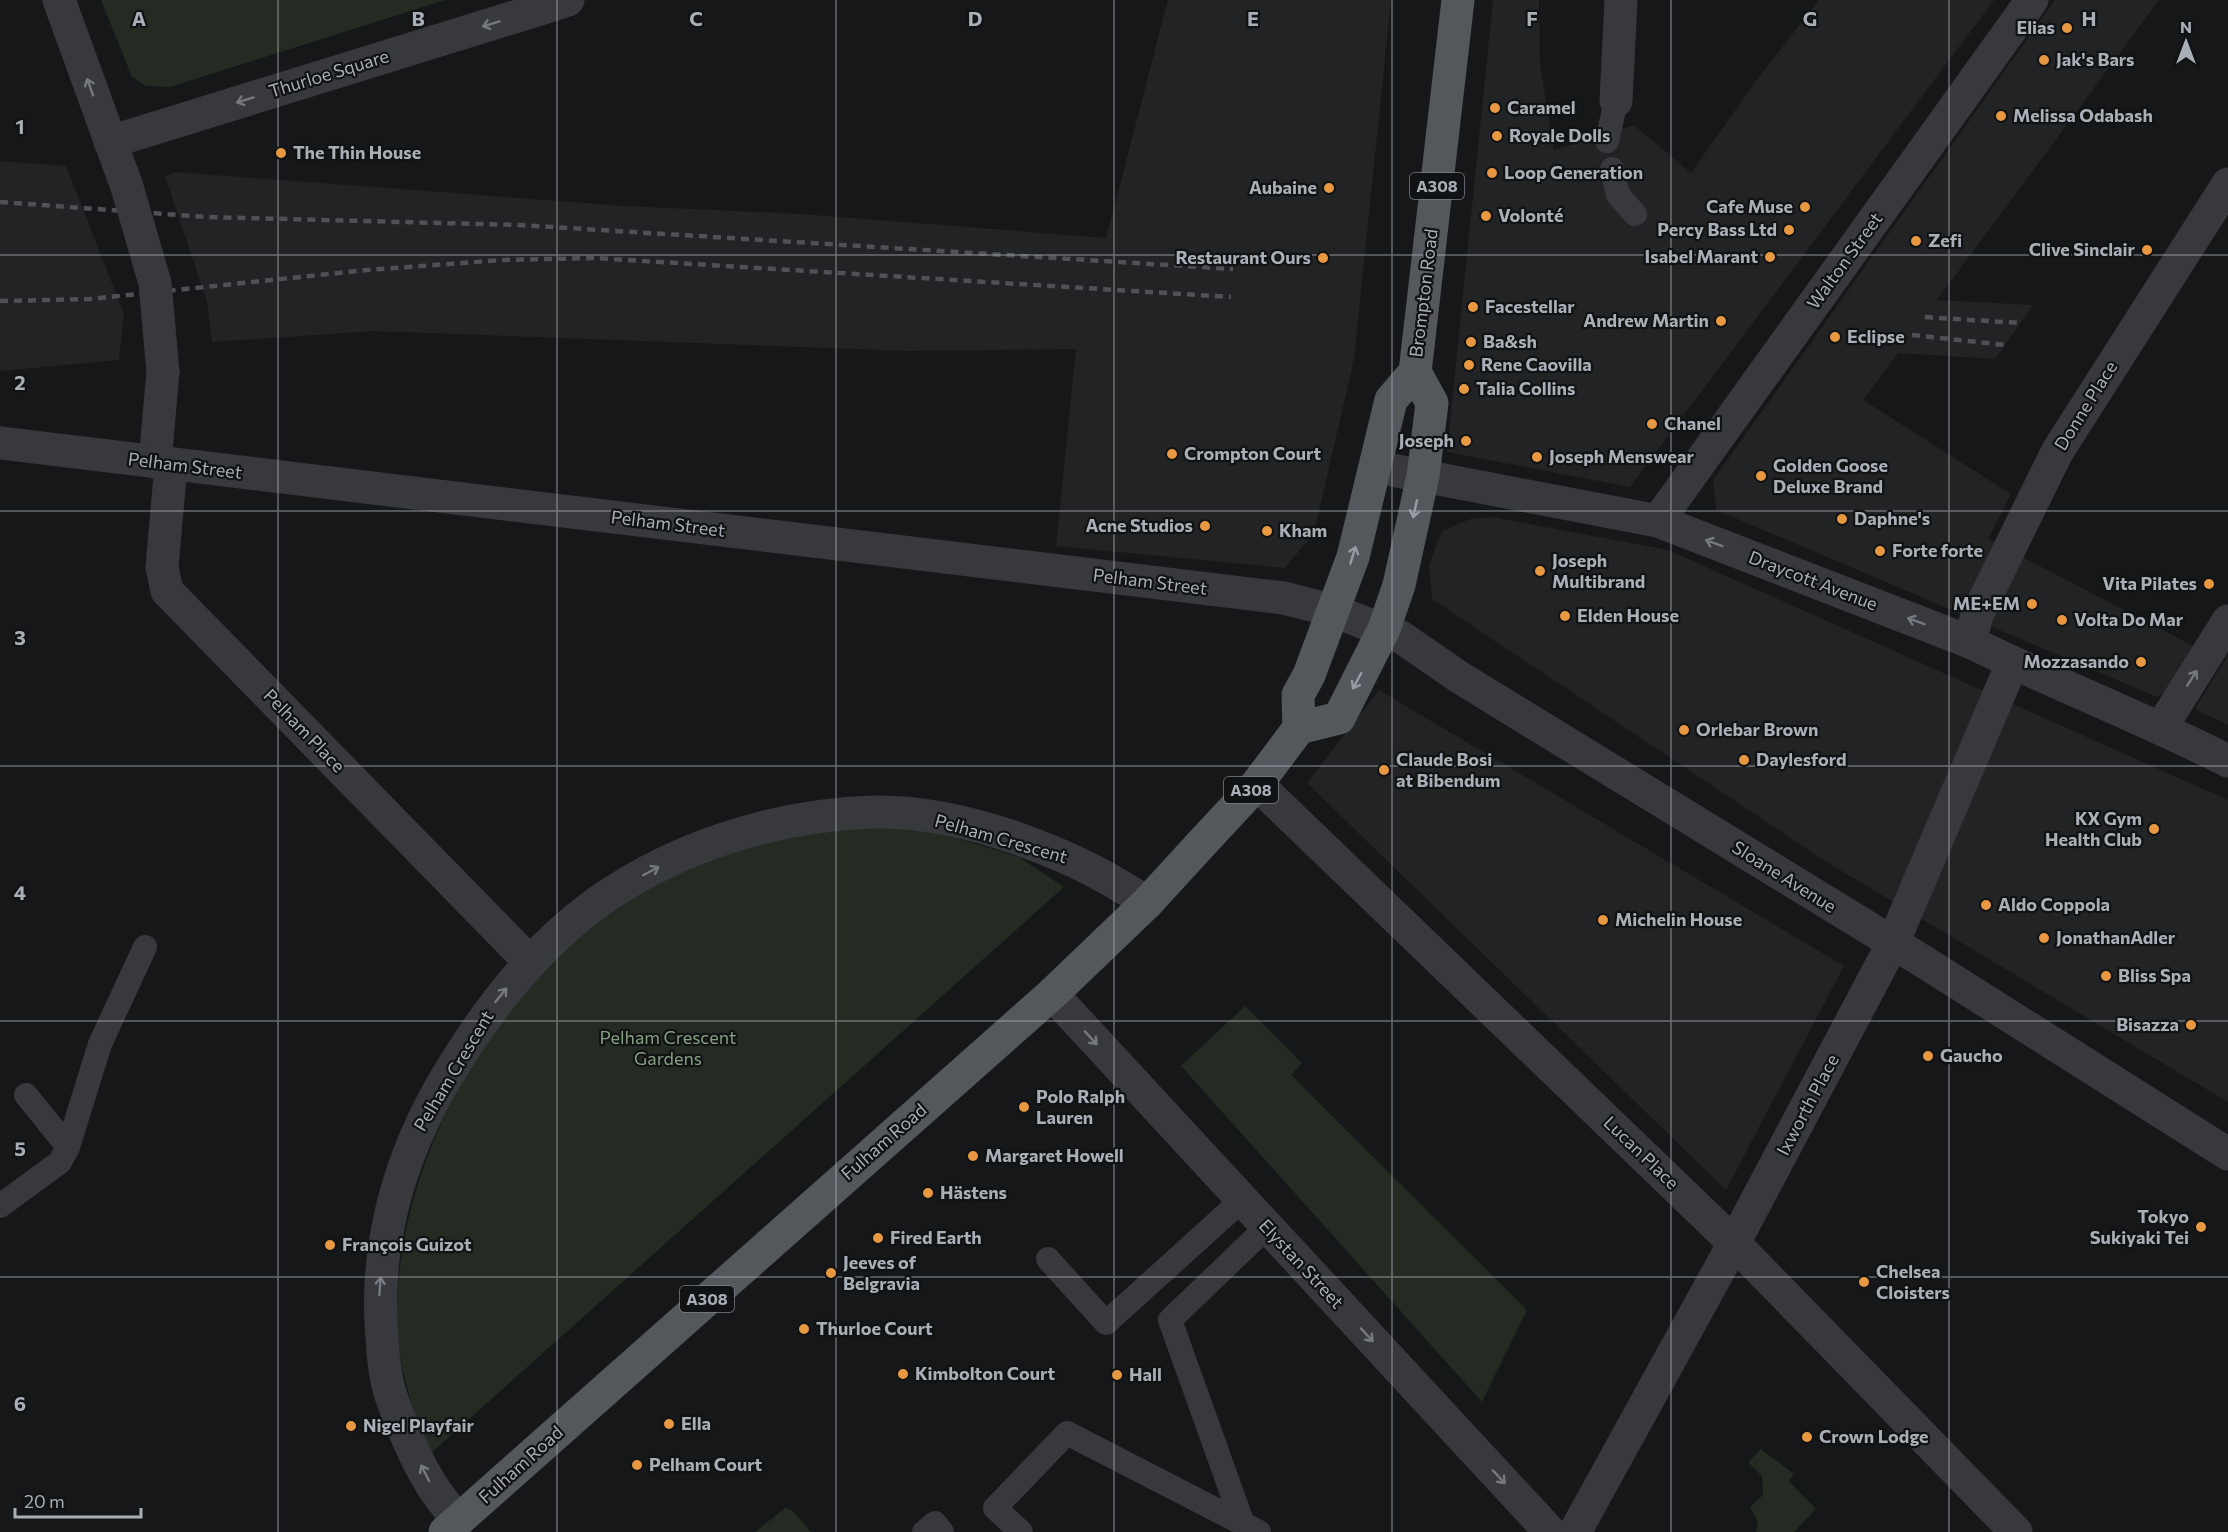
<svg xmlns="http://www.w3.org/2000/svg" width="2228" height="1532" font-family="Commissioner,sans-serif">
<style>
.built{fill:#222325}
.green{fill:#232b23}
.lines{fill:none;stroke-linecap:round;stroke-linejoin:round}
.service{stroke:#38393d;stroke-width:24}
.pedestrian{stroke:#38393d;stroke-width:33}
.minor{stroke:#38393d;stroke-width:33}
.tertiary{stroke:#38393d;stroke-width:33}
.primary{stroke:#54575c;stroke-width:33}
.rail{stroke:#4f5156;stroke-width:4.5;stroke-dasharray:8 6;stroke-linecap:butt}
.minor-bridge{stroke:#38393d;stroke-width:33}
.oneway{stroke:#767a80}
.oneway2{stroke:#989da5}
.grid{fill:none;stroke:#a9afb7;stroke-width:1.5;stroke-opacity:0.55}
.poi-dot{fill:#e79840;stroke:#111213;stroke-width:2}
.labels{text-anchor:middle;stroke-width:4.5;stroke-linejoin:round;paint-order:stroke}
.shield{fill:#111213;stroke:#7b8086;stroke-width:1.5}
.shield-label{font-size:16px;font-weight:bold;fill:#a9afb7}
.poi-label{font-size:18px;font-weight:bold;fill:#a9afb7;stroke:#111213;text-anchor:start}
.street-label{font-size:18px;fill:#a9afb7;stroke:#111213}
.park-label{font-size:18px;fill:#84a181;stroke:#111213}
.grid-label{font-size:20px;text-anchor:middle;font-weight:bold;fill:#a9afb7;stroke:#111213;stroke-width:4.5;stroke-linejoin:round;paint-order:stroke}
</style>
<rect width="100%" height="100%" fill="#161718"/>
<path class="built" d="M 1168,0 L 1391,0 L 1354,359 L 1314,533 L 1285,568 L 1056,546 L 1076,349 L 908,351 L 374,331 L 212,342 L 207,302 L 165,176 L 175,172 L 624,206 L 801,214 L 1106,238 Z
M 1493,0 L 1539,0 L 1540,64 L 1554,150 L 1634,125 L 1691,173 L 1758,78 L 1819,0 L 1994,0 L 1630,487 L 1447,452 Z
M 2055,0 L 2159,0 L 1932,307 L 1938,300 L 2033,305 L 1995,359 L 1898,353 L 1863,400 L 2011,494 L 1988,539 L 2197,648 L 2171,690 L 2157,697 L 1716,510 L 1713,480 Z
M 0,161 L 66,166 L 124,314 L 119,360 L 0,371 Z
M 1492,517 L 1668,550 L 2228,800 L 2228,1102 L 1828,863 L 1432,599 L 1429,565 L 1442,531 L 1470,519 Z
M 2228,655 L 2228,725 L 2195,709 Z
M 1379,690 L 1844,966 L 1726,1190 L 1307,783 Z"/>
<path class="green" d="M 101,0 L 445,0 L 170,87 L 146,86 L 132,77 Z
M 889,826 L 939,833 L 1019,857 L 1064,887 L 429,1455 C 415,1413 398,1370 397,1326 C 393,1188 468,1036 569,943 C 600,915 666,875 705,858 C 716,854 729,852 740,848 C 758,844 775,838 793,834 C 824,827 858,828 889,826 Z
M 1245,1006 L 1302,1063 L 1291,1075 L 1527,1310 L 1482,1402 L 1181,1066 Z
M 1761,1449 L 1794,1474 L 1789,1481 L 1816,1509 L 1794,1532 L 1756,1532 L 1758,1522 L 1750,1507 L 1763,1495 L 1762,1476 L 1748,1462 Z
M 785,1508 L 792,1510 L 811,1532 L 755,1532 Z"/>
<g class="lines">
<path class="service" d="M 1607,141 L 1616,101
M 1612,169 L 1618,195 L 1635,214
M 26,1095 L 68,1147
M 0,1206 L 60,1162 L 68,1147 L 100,1044 L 145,947
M 1048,1259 L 1106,1323 L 1242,1200
M 1243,1524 L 1170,1320 L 1267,1227
M 924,1532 L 935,1523 L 942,1532
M 1021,1532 L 995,1508 L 1067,1433 L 1259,1532"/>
<path class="pedestrian" d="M 1658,521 L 1970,642"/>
<path class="minor" d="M 59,0 L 127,187
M 537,10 L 568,0
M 1616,101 L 1621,0
M 110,142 L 537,10 L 534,0
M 2228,184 L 2057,452 L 1977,615 L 1970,642 C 2055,684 2143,718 2228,761
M 155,462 L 163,372
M 171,465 L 162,567 L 167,591 L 530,962
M 1376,467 L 1658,521 L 2032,0
M 2161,728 L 2228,621
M 1257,784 L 1734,1243 L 2016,1532
M 1052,994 L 1550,1532
M 458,1521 C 448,1507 436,1494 428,1479 C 414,1456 400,1421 391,1396 C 385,1378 383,1357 382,1338 C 374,1246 399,1157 446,1078 C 486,1011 534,948 598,902 C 677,846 777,815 873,812 C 961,810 1075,853 1147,903
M 1575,1532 L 1734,1243 L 1893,943 L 2012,664"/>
<path class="tertiary" d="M 0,443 L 1284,598 L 1334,611 L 1401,637 L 1459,677 L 1921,960 L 2228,1154"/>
<path class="primary" d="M 1299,728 L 1339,718 L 1384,629 L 1399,585 L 1423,476 L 1432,403 L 1415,372
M 445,1532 L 1052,994 L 1147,903 L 1202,843 L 1257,784 L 1299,728 L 1298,695 L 1309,675 L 1353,557 L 1391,400 L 1415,372 L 1458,0"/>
<path class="rail" d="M 0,202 L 207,217 L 519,225 L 1233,269
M 0,301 L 90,299 L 367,270 L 503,260 L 595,258 L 1231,297
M 1925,317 L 2020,323
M 1912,335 L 2005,345"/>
<path class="minor-bridge" d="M 127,187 L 155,283 L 163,372"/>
</g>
<defs><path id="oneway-shaft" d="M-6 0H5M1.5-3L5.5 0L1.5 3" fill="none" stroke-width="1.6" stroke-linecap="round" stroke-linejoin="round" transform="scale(1.5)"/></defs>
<g class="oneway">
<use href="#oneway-shaft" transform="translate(491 24) rotate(163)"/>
<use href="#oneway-shaft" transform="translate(90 87) rotate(-110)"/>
<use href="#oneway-shaft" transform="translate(245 100) rotate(163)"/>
<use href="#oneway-shaft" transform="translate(1714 543) rotate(-159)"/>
<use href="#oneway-shaft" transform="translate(1916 621) rotate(-159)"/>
<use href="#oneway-shaft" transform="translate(2192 678) rotate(-58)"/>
<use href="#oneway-shaft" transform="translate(651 871) rotate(-28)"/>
<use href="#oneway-shaft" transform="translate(501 995) rotate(-51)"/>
<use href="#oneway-shaft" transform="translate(1091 1038) rotate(47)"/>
<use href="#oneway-shaft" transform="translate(380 1286) rotate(-86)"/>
<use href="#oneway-shaft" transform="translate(1367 1335) rotate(47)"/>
<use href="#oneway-shaft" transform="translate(425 1473) rotate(-117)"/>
<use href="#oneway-shaft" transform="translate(1499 1477) rotate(47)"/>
</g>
<g class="oneway2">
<use href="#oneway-shaft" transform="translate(1415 509) rotate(103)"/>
<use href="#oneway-shaft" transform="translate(1353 555) rotate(-73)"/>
<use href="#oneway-shaft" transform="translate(1357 681) rotate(118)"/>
</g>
<path class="grid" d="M 278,0 L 278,1532M 557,0 L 557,1532M 836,0 L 836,1532M 1114,0 L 1114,1532M 1392,0 L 1392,1532M 1671,0 L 1671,1532M 1949,0 L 1949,1532M 0,255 L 2228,255M 0,511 L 2228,511M 0,766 L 2228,766M 0,1021 L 2228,1021M 0,1277 L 2228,1277"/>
<g class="poi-dot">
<circle cx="2067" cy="28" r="6"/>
<circle cx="2044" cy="60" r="6"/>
<circle cx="1495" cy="108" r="6"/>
<circle cx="2001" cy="116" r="6"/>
<circle cx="1497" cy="136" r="6"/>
<circle cx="281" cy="153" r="6"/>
<circle cx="1492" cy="173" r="6"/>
<circle cx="1329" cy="188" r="6"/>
<circle cx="1805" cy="207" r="6"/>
<circle cx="1486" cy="216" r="6"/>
<circle cx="1789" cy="230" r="6"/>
<circle cx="1916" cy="241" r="6"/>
<circle cx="2147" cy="250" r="6"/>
<circle cx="1770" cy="257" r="6"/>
<circle cx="1323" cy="258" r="6"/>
<circle cx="1473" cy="307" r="6"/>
<circle cx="1721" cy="321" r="6"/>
<circle cx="1835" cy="337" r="6"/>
<circle cx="1471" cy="342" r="6"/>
<circle cx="1469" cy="365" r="6"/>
<circle cx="1464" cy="389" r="6"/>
<circle cx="1652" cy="424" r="6"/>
<circle cx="1466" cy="441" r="6"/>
<circle cx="1172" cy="454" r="6"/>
<circle cx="1537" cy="457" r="6"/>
<circle cx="1761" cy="476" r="6"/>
<circle cx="1842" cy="519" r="6"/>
<circle cx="1205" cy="526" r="6"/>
<circle cx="1267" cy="531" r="6"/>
<circle cx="1880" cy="551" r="6"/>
<circle cx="1540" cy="571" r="6"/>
<circle cx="2209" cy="584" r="6"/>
<circle cx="2032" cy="604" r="6"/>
<circle cx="1565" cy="616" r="6"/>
<circle cx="2062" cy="620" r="6"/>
<circle cx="2141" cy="662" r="6"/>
<circle cx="1684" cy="730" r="6"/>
<circle cx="1744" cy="760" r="6"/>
<circle cx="1384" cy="770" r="6"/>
<circle cx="2154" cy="829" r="6"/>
<circle cx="1986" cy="905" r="6"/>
<circle cx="1603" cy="920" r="6"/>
<circle cx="2044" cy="938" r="6"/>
<circle cx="2106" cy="976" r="6"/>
<circle cx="2191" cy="1025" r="6"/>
<circle cx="1928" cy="1056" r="6"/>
<circle cx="1024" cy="1107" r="6"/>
<circle cx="973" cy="1156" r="6"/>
<circle cx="928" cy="1193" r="6"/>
<circle cx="2201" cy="1227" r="6"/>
<circle cx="878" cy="1238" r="6"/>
<circle cx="330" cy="1245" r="6"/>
<circle cx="831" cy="1273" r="6"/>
<circle cx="1864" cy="1282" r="6"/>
<circle cx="804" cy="1329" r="6"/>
<circle cx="903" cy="1374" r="6"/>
<circle cx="1117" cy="1375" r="6"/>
<circle cx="669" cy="1424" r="6"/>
<circle cx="351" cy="1426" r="6"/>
<circle cx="1807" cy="1437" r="6"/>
<circle cx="637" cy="1465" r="6"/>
</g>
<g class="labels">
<g class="shield">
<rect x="1410" y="173" width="54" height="26" rx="4.5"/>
<rect x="1224" y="777" width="54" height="26" rx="4.5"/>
<rect x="680" y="1286" width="54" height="26" rx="4.5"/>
</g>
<g class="shield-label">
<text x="1437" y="192">A308</text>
<text x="1251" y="796">A308</text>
<text x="707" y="1305">A308</text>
</g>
<g class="poi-label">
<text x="2055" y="34" text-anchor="end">Elias</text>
<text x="2056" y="66">Jak's Bars</text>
<text x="1507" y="114">Caramel</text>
<text x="2013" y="122">Melissa Odabash</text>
<text x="1509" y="142">Royale Dolls</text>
<text x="293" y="159">The Thin House</text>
<text x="1504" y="179">Loop Generation</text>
<text x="1317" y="194" text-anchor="end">Aubaine</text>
<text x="1793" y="213" text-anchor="end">Cafe Muse</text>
<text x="1498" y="222">Volonté</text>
<text x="1777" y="236" text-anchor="end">Percy Bass Ltd</text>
<text x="1928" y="247">Zefi</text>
<text x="2135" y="256" text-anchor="end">Clive Sinclair</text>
<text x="1758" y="263" text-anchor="end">Isabel Marant</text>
<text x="1311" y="264" text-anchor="end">Restaurant Ours</text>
<text x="1485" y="313">Facestellar</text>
<text x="1709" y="327" text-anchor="end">Andrew Martin</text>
<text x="1847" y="343">Eclipse</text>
<text x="1483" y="348">Ba&amp;sh</text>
<text x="1481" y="371">Rene Caovilla</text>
<text x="1476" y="395">Talia Collins</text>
<text x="1664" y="430">Chanel</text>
<text x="1454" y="447" text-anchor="end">Joseph</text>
<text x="1184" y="460">Crompton Court</text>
<text x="1549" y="463">Joseph Menswear</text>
<text x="1773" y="472">Golden Goose<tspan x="1773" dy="21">Deluxe Brand</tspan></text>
<text x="1854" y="525">Daphne's</text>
<text x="1193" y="532" text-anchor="end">Acne Studios</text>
<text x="1279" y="537">Kham</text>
<text x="1892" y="557">Forte forte</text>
<text x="1552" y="567">Joseph<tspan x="1552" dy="21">Multibrand</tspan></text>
<text x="2197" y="590" text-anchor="end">Vita Pilates</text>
<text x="2020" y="610" text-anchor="end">ME+EM</text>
<text x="1577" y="622">Elden House</text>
<text x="2074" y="626">Volta Do Mar</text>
<text x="2129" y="668" text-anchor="end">Mozzasando</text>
<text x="1696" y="736">Orlebar Brown</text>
<text x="1396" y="766">Claude Bosi<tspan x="1396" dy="21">at Bibendum</tspan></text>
<text x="1756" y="766">Daylesford</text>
<text x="2142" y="825" text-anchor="end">KX Gym<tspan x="2142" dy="21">Health Club</tspan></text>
<text x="1998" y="911">Aldo Coppola</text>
<text x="1615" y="926">Michelin House</text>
<text x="2056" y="944">JonathanAdler</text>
<text x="2118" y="982">Bliss Spa</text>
<text x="2179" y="1031" text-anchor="end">Bisazza</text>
<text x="1940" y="1062">Gaucho</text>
<text x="1036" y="1103">Polo Ralph<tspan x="1036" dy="21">Lauren</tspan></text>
<text x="985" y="1162">Margaret Howell</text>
<text x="940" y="1199">Hästens</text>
<text x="2189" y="1223" text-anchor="end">Tokyo<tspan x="2189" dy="21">Sukiyaki Tei</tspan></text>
<text x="890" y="1244">Fired Earth</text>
<text x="342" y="1251">François Guizot</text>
<text x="843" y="1269">Jeeves of<tspan x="843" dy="21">Belgravia</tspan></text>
<text x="1876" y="1278">Chelsea<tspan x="1876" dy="21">Cloisters</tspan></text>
<text x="816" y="1335">Thurloe Court</text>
<text x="915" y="1380">Kimbolton Court</text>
<text x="1129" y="1381">Hall</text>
<text x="681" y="1430">Ella</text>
<text x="363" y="1432">Nigel Playfair</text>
<text x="1819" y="1443">Crown Lodge</text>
<text x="649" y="1471">Pelham Court</text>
</g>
<g class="street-label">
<text transform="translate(329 74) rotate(-17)" y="6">Thurloe Square</text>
<text transform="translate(1845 261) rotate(-54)" y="6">Walton Street</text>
<text transform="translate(1424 293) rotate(-83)" y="6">Brompton Road</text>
<text transform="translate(2086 406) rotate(-58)" y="6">Donne Place</text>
<text transform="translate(185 466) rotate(7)" y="6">Pelham Street</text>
<text transform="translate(668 524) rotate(7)" y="6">Pelham Street</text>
<text transform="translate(1813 581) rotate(21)" y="6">Draycott Avenue</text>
<text transform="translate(1150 582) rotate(7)" y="6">Pelham Street</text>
<text transform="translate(304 731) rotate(46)" y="6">Pelham Place</text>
<text transform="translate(1001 839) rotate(16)" y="6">Pelham Crescent</text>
<text transform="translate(1784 877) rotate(32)" y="6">Sloane Avenue</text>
<text transform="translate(454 1071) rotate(-59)" y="6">Pelham Crescent</text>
<text transform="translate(1808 1105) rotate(-62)" y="6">Ixworth Place</text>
<text transform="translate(884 1142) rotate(-41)" y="6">Fulham Road</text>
<text transform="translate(1641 1153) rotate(44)" y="6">Lucan Place</text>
<text transform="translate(1301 1264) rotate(47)" y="6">Elystan Street</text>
<text transform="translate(521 1465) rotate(-42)" y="6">Fulham Road</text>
</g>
<g class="park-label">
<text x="668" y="1044">Pelham Crescent<tspan x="668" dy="21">Gardens</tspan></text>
</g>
</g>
<g class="grid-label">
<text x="139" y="26">A</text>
<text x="418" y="26">B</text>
<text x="696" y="26">C</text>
<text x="975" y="26">D</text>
<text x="1253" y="26">E</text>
<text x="1532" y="26">F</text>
<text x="1810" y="26">G</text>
<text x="2089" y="26">H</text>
<text x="20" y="134">1</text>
<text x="20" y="390">2</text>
<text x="20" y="645">3</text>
<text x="20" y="900">4</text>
<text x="20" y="1156">5</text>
<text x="20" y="1411">6</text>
</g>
<g transform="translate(2186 42)" stroke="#111213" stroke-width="4.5" paint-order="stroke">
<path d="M0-4.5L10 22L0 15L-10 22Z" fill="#a9afb7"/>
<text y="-9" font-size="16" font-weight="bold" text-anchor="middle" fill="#a9afb7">N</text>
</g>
<path d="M15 1508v9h126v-9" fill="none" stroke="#a9afb7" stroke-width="3"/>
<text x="24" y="1508" font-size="18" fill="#a9afb7" stroke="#111213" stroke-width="4.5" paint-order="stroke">20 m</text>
</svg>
